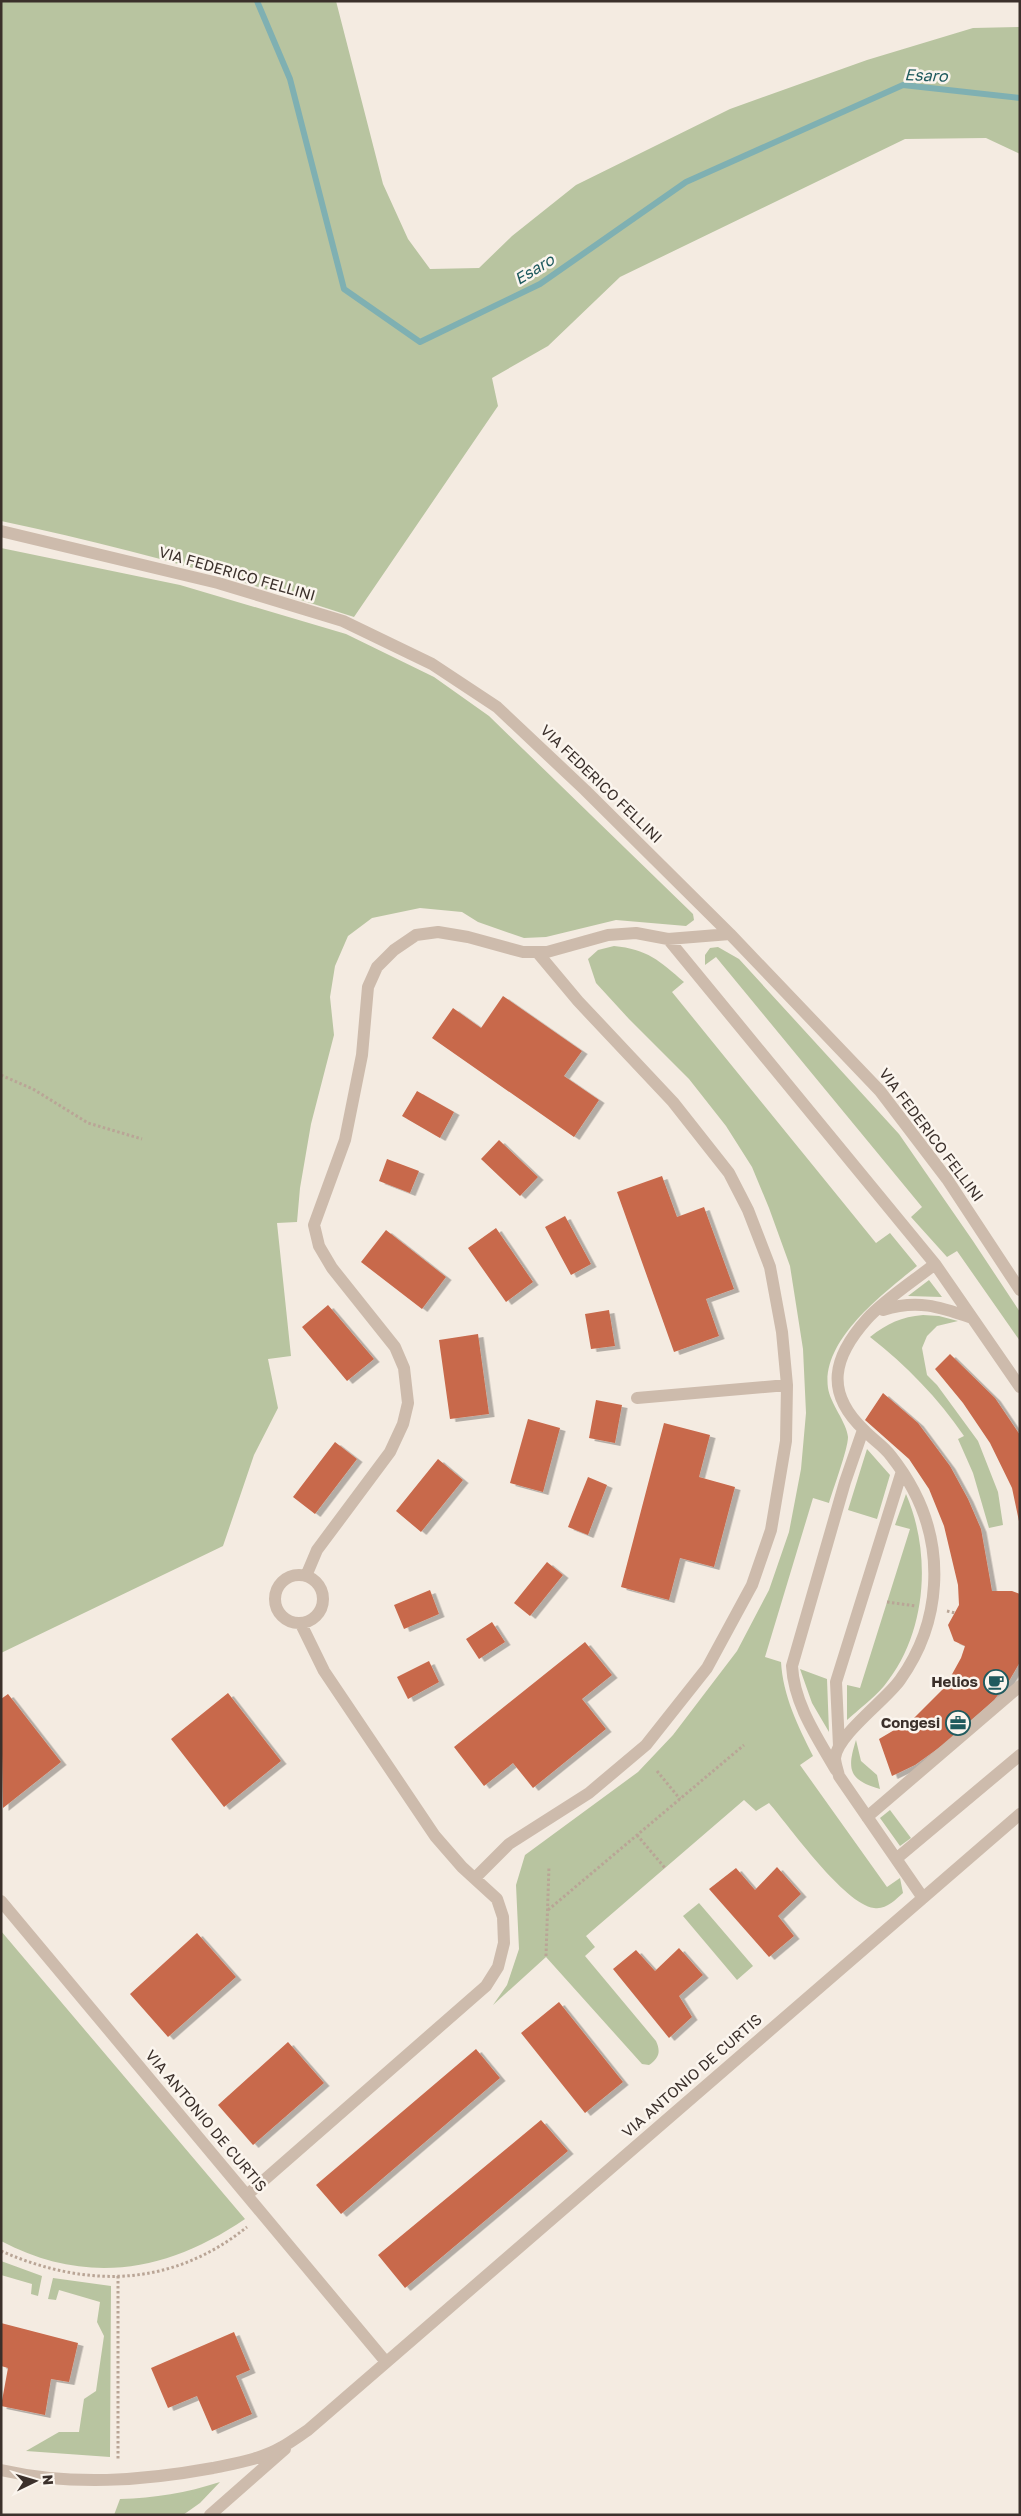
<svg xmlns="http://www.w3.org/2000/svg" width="1021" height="2516" font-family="'Golos Text',sans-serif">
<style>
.green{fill:#b8c4a0}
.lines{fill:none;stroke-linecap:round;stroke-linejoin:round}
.stream{stroke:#7fb0b2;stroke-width:6}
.building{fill:#c8694b;filter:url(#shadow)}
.path{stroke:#b9a596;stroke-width:3;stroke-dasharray:2.5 2.5;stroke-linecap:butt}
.minor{stroke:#cdbbac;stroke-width:12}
.labels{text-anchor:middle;stroke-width:5;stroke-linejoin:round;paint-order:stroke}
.street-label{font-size:15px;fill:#3b302b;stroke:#fbf5ee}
.poi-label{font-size:15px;font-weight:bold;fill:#3b302b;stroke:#fbf5ee;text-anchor:end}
.water-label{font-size:16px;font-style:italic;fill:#1f5a5e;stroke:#fbf5ee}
</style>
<defs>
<filter id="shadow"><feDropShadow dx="5.5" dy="3" stdDeviation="0" flood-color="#0004"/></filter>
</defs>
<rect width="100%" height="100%" fill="#f4ebe1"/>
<path class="green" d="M 1,1 L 336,1 L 383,184 L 408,239 L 430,269 L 479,268 L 512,236 L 576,185 L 730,109 L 867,60 L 973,28 L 1020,27 L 1020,154 L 986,138 L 905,139 L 620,277 L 548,346 L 492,378 L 498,406 L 354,617 C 238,579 121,546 1,521 Z
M 1,548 L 180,585 L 346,634 L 434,677 L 489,716 L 693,914 L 694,920 L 686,926 L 616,920 L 546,937 L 524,938 L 478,922 L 462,912 L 420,908 L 372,918 L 348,936 L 335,966 L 330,997 L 334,1035 L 311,1124 L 300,1188 L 297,1222 L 277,1223 L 291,1356 L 268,1359 L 278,1408 L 254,1455 L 223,1546 L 1,1653 Z
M 614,946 C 647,949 660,961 684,982 L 672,992 L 876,1243 L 890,1233 L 917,1266 C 884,1293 821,1340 828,1388 C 830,1403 847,1423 848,1437 C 848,1449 833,1489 829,1503 L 813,1498 L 765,1657 L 781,1662 C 783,1696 798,1726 813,1756 L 800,1765 L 887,1887 L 900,1878 L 903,1893 C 895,1900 886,1910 874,1908 C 844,1904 790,1827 769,1803 L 756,1811 L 744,1800 L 586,1936 L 595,1947 L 585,1956 L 656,2041 C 661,2052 659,2058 649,2065 L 642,2064 L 546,1957 L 493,2005 L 507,1985 L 519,1949 L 516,1885 L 525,1855 L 638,1772 L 673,1735 L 737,1651 L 769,1590 L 789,1532 L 801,1469 L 806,1413 L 803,1349 L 790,1266 L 769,1208 L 752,1167 L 726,1126 L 689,1079 L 629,1019 L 596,983 L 588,959 L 598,950 Z
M 718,947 L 739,959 L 899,1134 L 973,1241 L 1020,1312 L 1020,1341 L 957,1251 L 947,1257 L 911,1217 L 922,1207 L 716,957 L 705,965 L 705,955 L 710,948 Z
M 929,1280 L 942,1297 L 908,1296 Z
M 923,1315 L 939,1316 L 958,1321 L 937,1326 L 927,1336 L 922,1348 L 927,1375 L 937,1385 L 978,1441 L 998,1492 L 1003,1525 L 989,1528 L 973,1473 L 958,1439 L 964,1436 C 938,1398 907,1366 870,1337 C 888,1323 901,1317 923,1315 Z
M 867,1449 L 890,1475 L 877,1519 L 848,1510 Z
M 906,1494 C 932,1554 927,1634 884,1686 C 873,1699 859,1709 847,1720 L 847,1685 L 860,1688 L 910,1529 L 895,1525 Z
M 800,1669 L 827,1679 L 829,1732 L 812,1703 Z
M 856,1740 L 861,1761 L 877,1775 L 880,1789 C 848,1780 847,1769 856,1740 Z
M 890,1810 L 911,1838 L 900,1846 L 880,1818 Z
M 699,1903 L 753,1966 L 737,1980 L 683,1916 Z
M 1,1931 L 245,2219 C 167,2272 87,2286 1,2241 Z
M 1,2261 L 42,2276 L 38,2296 L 31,2294 L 32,2284 L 1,2275 Z
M 53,2278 L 111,2286 L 110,2457 L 26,2451 L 59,2432 L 79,2432 L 84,2399 L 96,2391 L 104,2336 L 97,2322 L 100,2302 L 59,2290 L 56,2300 L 48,2299 Z
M 220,2482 L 200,2503 L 183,2515 L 114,2515 L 120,2499 C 155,2498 186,2493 220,2482 Z"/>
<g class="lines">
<path class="stream" d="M 257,1 L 290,79 L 344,289 L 420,342 L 540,284 L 686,182 L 903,85 L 1020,98"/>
</g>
<path class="building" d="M 503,996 L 582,1051 L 564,1076 L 599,1100 L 574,1137 L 432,1038 L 453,1008 L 481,1028 Z
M 417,1091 L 454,1112 L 440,1138 L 402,1116 Z
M 499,1140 L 538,1177 L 520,1196 L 481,1159 Z
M 387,1159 L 419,1171 L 410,1193 L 379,1181 Z
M 662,1176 L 677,1217 L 704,1207 L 734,1289 L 706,1299 L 719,1336 L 674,1352 L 617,1192 Z
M 565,1216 L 591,1264 L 571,1275 L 545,1227 Z
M 496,1228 L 533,1282 L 506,1302 L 468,1248 Z
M 386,1230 L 446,1277 L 422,1309 L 361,1262 Z
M 328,1305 L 374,1359 L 347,1381 L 302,1327 Z
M 609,1310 L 615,1346 L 591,1349 L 585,1314 Z
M 478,1334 L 489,1414 L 450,1419 L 439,1340 Z
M 950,1354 L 995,1398 L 1020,1435 L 1020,1526 L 1012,1488 L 990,1443 L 963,1403 L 935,1369 Z
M 883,1393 L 918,1423 L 950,1466 L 968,1499 L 981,1529 L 992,1591 L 1012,1591 L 1020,1594 L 1020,1662 L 1009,1681 L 994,1700 L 947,1742 L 915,1765 L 892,1776 L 879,1739 L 913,1719 L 945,1687 L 961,1658 L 965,1646 L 954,1641 L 948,1625 L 959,1605 L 958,1585 L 944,1526 L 929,1489 L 909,1459 L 865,1420 Z
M 596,1400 L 622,1405 L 615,1443 L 589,1438 Z
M 528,1419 L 560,1428 L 543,1492 L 510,1483 Z
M 664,1423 L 710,1435 L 699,1477 L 735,1487 L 714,1567 L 680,1558 L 669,1600 L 621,1587 Z
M 335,1442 L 357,1459 L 315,1514 L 293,1497 Z
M 438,1459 L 463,1480 L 421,1532 L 396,1511 Z
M 588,1477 L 607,1485 L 588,1535 L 568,1527 Z
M 547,1562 L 563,1575 L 530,1616 L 514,1603 Z
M 430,1590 L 439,1614 L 404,1629 L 394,1605 Z
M 492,1622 L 505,1642 L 479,1659 L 466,1639 Z
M 585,1642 L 612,1675 L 582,1699 L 606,1729 L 533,1788 L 513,1763 L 484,1786 L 454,1747 Z
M 429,1661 L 439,1682 L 408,1699 L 397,1677 Z
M 228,1693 L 281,1761 L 224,1807 L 171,1739 Z
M 8,1694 L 61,1762 L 3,1808 L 1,1699 Z
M 777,1867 L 801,1894 L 778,1916 L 794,1936 L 769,1957 L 709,1889 L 736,1868 L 755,1890 Z
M 197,1933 L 236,1977 L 168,2037 L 130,1994 Z
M 679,1948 L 703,1975 L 679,1996 L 692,2017 L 669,2038 L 613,1969 L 636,1950 L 655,1971 Z
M 559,2002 L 623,2082 L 585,2113 L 521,2033 Z
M 288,2042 L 324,2083 L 253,2145 L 218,2105 Z
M 476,2049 L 500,2078 L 341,2214 L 316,2185 Z
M 541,2120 L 568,2151 L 405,2288 L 378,2255 Z
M 1,2323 L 78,2343 L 69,2382 L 51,2379 L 45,2415 L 1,2406 L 8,2368 L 1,2366 Z
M 234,2332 L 250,2370 L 236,2376 L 252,2414 L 212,2431 L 197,2396 L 168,2408 L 151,2368 Z"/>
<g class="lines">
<path class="path" d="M 1,1075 L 33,1089 L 88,1123 L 142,1139
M 887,1602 L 916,1606
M 947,1611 L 955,1613
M 657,1771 L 680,1799
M 637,1835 L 665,1868
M 548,1910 L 744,1745
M 546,1956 L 549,1866
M 1,2251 C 88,2289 172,2287 247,2227
M 118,2276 L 118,2460"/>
<path class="minor" d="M 1,531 L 218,583 L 343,621 L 432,664 L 497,707 L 585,790 L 730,934 L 880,1091 L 947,1179 L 1020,1290
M 668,939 L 935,1264 L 1020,1387
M 883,1310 C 918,1299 940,1307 972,1318
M 637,1398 L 787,1385
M275 1599a24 24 0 1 1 48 0a24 24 0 1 1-48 0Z
M 306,1576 L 317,1550 L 390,1452 L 403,1424 L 408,1403 L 404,1368 L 395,1347 L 332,1268 L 319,1246 L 314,1225 L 345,1140 L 362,1055 L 368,987 L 377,967 L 394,950 L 416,935 L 438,932 L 468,937 L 523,952 L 547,952 L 608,935 L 636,933 L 668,939 L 730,934
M 839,1746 L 836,1682 L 902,1471
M 836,1770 C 817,1737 794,1704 792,1666 L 845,1482 L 863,1430
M 867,1817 L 1020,1686
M 896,1859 L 1020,1755
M 475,1878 L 509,1844 L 589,1793 L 646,1745 L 707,1668 L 752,1585 L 771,1530 L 786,1441 L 787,1385 L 782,1332 L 770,1267 L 748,1210 L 729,1173 L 673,1102 L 578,1001 L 537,952
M 923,1898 L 839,1776 C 838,1771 835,1763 835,1758 C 837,1735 886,1700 900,1680 C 920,1652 932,1620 934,1585 C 937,1536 921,1494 891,1456 C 884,1446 872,1439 864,1430 C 824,1392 833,1357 867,1319 C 884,1300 915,1280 935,1264
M 1,1901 L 386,2362
M 247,2195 L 486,1986 L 498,1967 L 504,1943 L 503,1917 L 497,1899 L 462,1867 L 435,1836 L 324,1671 L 301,1624
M 1,2470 C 72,2486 142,2481 213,2468 C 236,2463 262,2459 282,2447 C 291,2442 299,2436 308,2430 L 1020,1814
M 210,2515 L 285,2449"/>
</g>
<defs>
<symbol id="cafe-ring" viewBox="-11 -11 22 22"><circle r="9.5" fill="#fbf5ee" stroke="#1f5a5e" stroke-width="1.5"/><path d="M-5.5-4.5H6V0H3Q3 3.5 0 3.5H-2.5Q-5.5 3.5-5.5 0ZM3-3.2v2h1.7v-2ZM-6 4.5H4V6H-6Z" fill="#1f5a5e"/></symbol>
<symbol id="office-ring" viewBox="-11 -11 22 22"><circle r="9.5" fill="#fbf5ee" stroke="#1f5a5e" stroke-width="1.5"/><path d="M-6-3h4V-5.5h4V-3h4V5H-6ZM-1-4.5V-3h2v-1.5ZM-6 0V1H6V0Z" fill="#1f5a5e"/></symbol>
</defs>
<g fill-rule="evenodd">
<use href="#cafe-ring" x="982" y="1668" width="28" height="28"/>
<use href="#office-ring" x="944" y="1709" width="28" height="28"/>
</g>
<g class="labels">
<g class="street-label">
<text transform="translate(237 574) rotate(16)" y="5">VIA FEDERICO FELLINI</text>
<text transform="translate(601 784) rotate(44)" y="5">VIA FEDERICO FELLINI</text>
<text transform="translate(931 1135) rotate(53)" y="5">VIA FEDERICO FELLINI</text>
<text transform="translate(692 2076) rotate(-41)" y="5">VIA ANTONIO DE CURTIS</text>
<text transform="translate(206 2121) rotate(50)" y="5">VIA ANTONIO DE CURTIS</text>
</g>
<g class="poi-label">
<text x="978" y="1687">Helios</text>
<text x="940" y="1728">Congesi</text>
</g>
<g class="water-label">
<text transform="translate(926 75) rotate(2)" y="6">Esaro</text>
<text transform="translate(534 269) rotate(-31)" y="6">Esaro</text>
</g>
</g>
<rect width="1021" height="2516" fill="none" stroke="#3b302b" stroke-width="5"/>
<g transform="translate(35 2481) rotate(85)" stroke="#fbf5ee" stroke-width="4" paint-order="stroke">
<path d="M0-4L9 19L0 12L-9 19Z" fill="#3b302b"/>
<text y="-8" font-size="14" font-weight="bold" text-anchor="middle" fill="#3b302b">N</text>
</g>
</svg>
